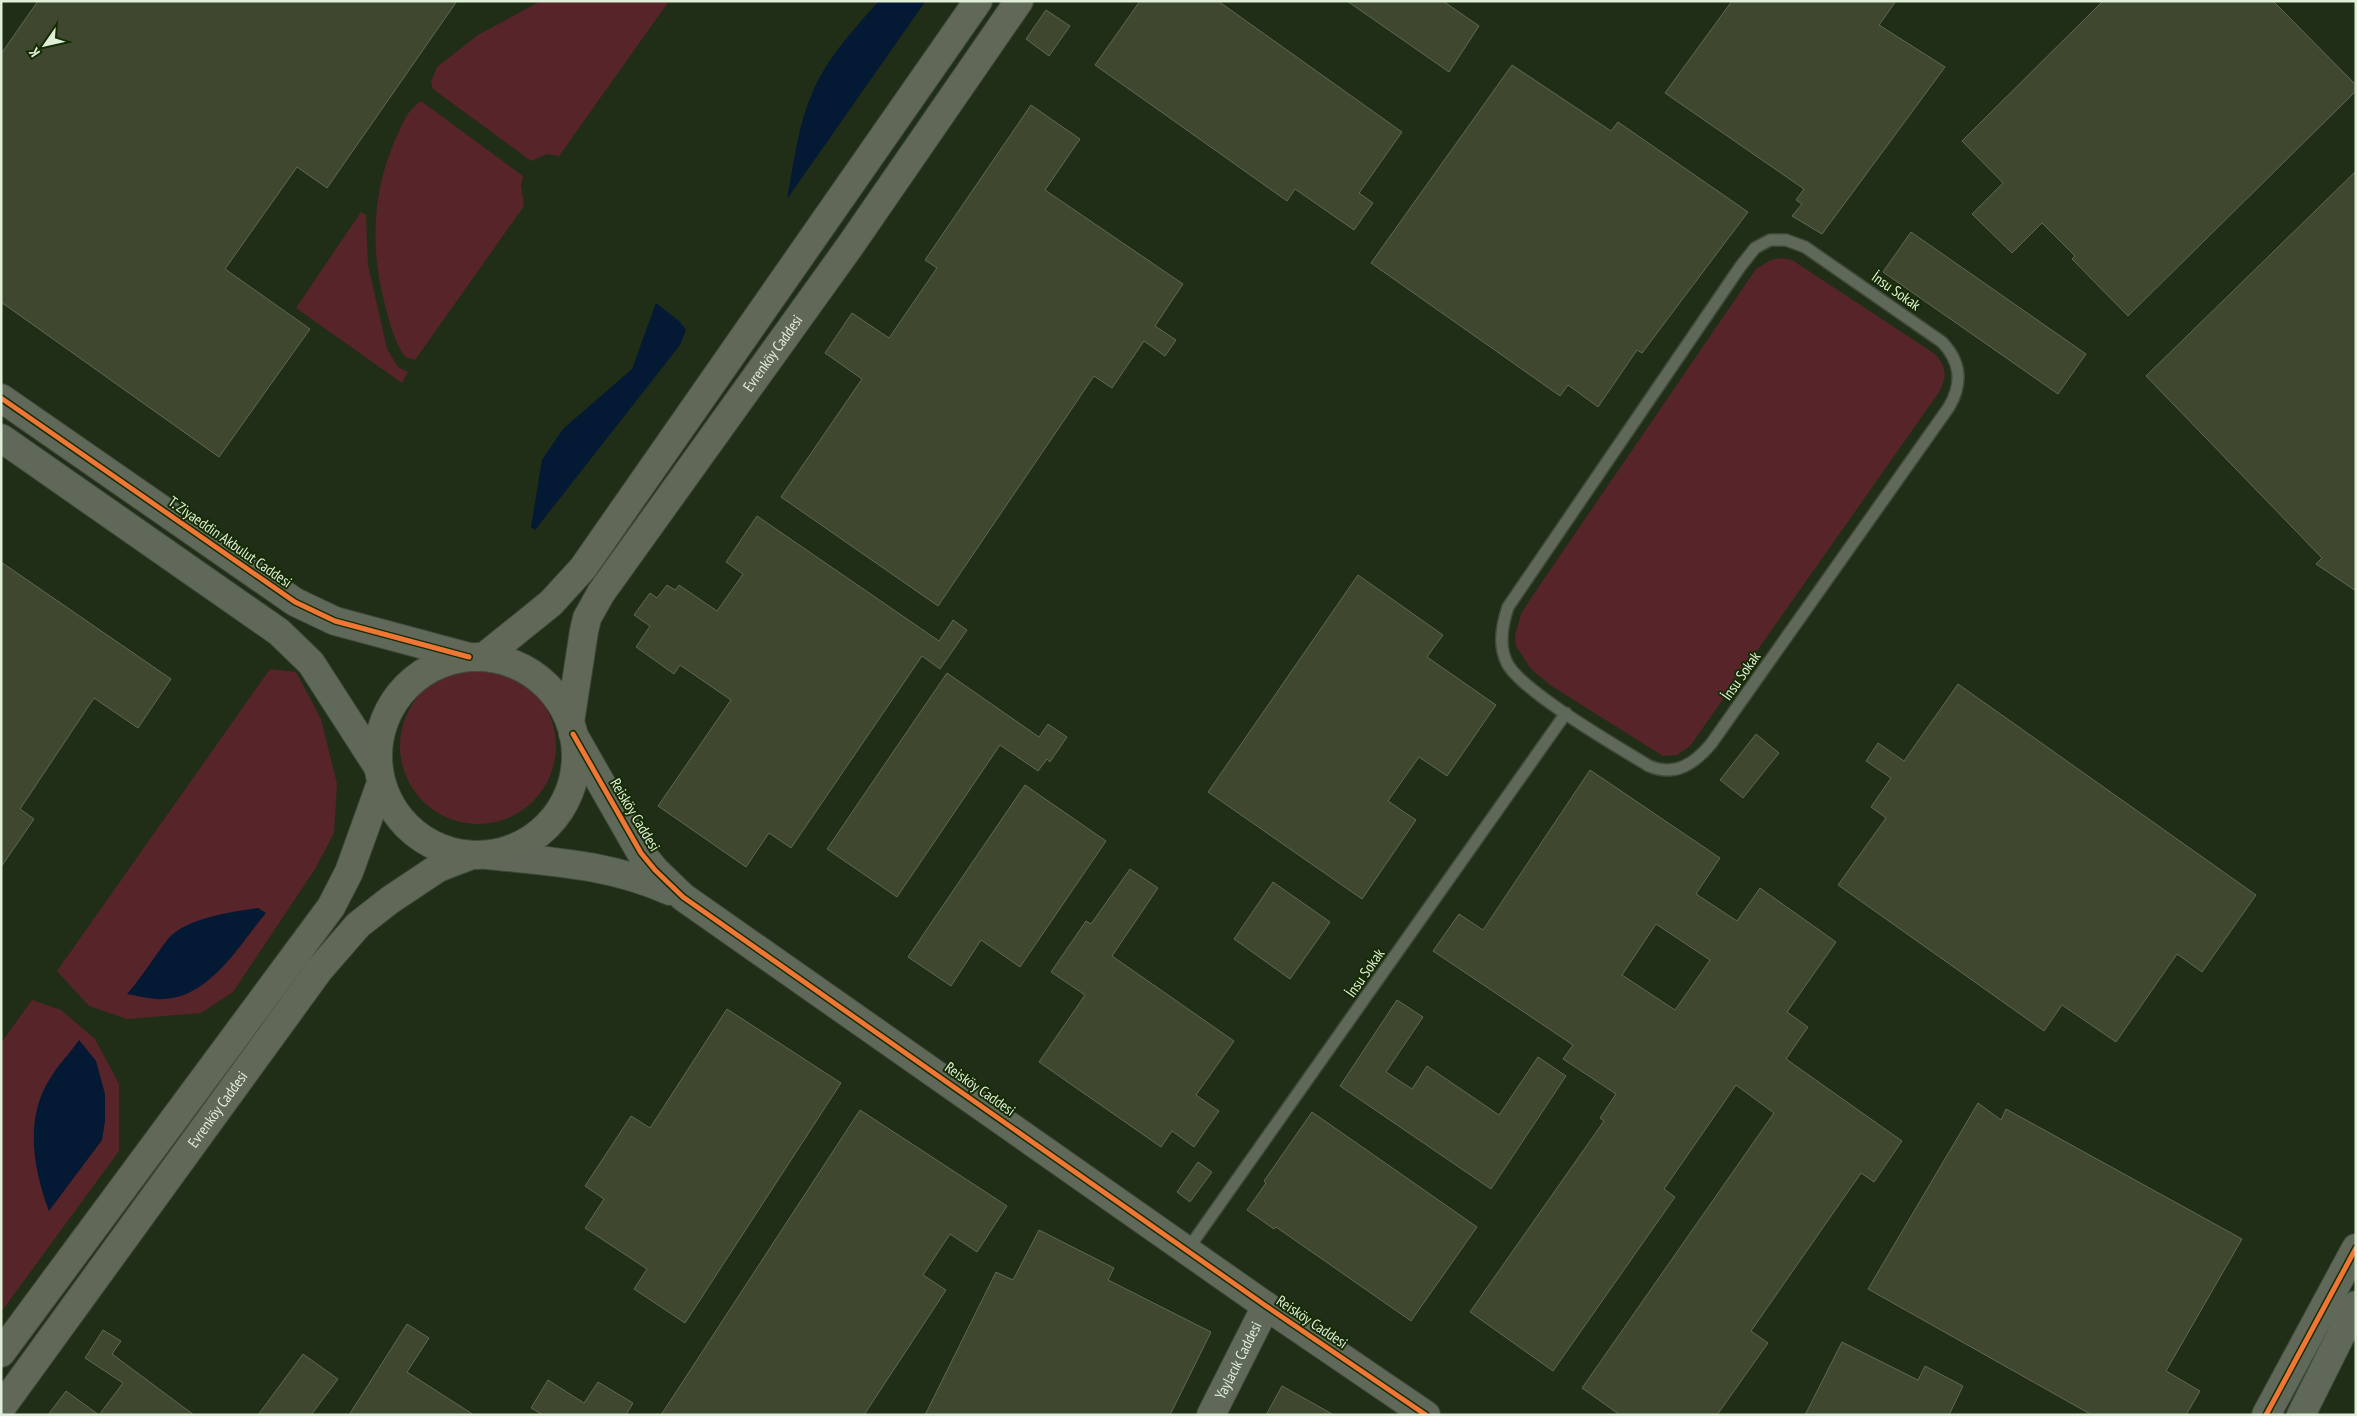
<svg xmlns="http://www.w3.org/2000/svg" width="2357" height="1416" font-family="'PT Sans Narrow',sans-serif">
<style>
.green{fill:#572529}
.water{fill:#031934}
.building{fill:#3f482f;stroke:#616855;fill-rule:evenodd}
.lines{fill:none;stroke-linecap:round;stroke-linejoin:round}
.service-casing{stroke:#3e4938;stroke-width:14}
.tertiary-casing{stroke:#3e4938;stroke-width:30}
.secondary-casing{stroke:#3e4938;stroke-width:30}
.service{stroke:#606959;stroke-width:11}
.tertiary{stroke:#606959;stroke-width:28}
.secondary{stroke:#616857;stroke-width:28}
.cycleway-casing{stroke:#152c04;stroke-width:8}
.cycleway{stroke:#f07635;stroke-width:5}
.labels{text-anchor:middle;stroke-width:4;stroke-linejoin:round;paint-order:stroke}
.street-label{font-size:15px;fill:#e0efd8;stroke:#152c04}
</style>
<rect width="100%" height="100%" fill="#202d17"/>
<path class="green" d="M 547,1 L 669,1 L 559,156 L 547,154 L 531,161 L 433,89 L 431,82 L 437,67 L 478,35 L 537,3 Z
M 421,101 L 523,176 L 521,185 L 524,206 L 415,360 L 405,357 C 394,341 390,324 385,305 C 370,249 372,191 396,138 C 403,123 407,110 421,101 Z
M 361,212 L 366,215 L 368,265 L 387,349 L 398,367 L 408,372 L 402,383 L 296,308 Z
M 1781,258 L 1792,260 L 1935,354 C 1948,368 1947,379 1937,395 L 1690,746 L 1677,755 L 1663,756 L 1550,685 L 1531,669 L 1516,646 L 1515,636 L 1521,614 L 1529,601 L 1756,269 L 1771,260 Z
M400 746a78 78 0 1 1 156 0a78 78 0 1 1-156 0Z
M 270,669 L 296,672 L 321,719 L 337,784 L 334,833 L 315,869 L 233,992 L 201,1013 L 127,1019 L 89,1006 L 57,971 Z
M 32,1000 L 61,1010 L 95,1039 L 119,1084 L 119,1151 L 1,1312 L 1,1043 Z"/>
<path class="water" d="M 879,1 L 925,2 L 787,199 C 794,162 798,125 813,91 C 828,57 854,29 879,1 Z
M 656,303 L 679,321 L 686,330 L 680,345 L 535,530 L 531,527 L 542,460 L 563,429 L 632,369 Z
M 258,908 L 266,913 C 239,945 211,996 165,999 C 153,1000 139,996 127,994 C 142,977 154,957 168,939 C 186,918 232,912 258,908 Z
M 79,1040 L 96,1061 L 105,1094 L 105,1121 L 102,1140 L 49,1211 C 33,1169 24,1117 51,1077 C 59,1064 70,1053 79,1040 Z"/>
<path class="building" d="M 38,1 L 457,1 L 327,188 L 297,167 L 225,269 L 310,329 L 219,457 L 1,302 L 1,54 Z
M 1140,1 L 1218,1 L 1402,132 L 1359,193 L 1373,203 L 1354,230 L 1295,189 L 1287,201 L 1095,65 Z
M 1347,1 L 1443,1 L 1479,26 L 1449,72 Z
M 1732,1 L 1896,1 L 1879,25 L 1945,67 L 1822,234 L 1792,216 L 1802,204 L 1796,200 L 1804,189 L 1665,93 Z
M 2103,1 L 2273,1 L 2356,85 L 2356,91 L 2128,316 L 2072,259 L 2075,256 L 2042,223 L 2012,253 L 1972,214 L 2003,183 L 1962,141 Z
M 1046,10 L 1070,26 L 1049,56 L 1026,39 Z
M 1512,65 L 1611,131 L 1618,122 L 1748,212 L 1642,353 L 1637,350 L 1598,407 L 1568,385 L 1560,396 L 1371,263 Z
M 1031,105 L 1080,139 L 1045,190 L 1183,284 L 1155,326 L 1176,340 L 1165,356 L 1144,341 L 1112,388 L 1094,376 L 938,606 L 781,497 L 862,379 L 825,353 L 852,313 L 889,338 L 937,268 L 925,260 Z
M 2356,171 L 2356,591 L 2316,564 L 2322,558 L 2146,376 Z
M 1911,232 L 2086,354 L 2058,394 L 1883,272 Z
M 757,516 L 939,641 L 953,620 L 967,630 L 940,669 L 922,656 L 791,848 L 769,833 L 746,867 L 658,806 L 731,700 L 680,665 L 674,674 L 636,647 L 650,626 L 634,615 L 650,593 L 657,598 L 667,585 L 675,590 L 679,585 L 717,611 L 743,574 L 726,562 Z
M 1,562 L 171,679 L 138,728 L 94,698 L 20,809 L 34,819 L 1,867 Z
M 1358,575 L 1443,635 L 1427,657 L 1496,705 L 1447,776 L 1419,757 L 1388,801 L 1416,820 L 1362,899 L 1208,792 Z
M 947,673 L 1039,737 L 1048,724 L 1067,737 L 1050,762 L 1047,759 L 1038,771 L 1000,745 L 897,897 L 827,849 Z
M 1958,684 L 2256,895 L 2202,972 L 2177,954 L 2116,1042 L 2062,1005 L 2044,1031 L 1838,885 L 1886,818 L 1871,807 L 1891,778 L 1866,761 L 1878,743 L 1904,761 Z
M 1756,734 L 1779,753 L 1743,798 L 1720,780 Z
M 1590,770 L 1720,858 L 1696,894 L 1737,921 L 1760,888 L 1836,942 L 1787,1012 L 1808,1027 L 1786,1059 L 1902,1141 L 1874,1182 L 1861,1173 L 1751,1331 L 1768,1343 L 1717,1415 L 1620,1415 L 1582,1388 L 1774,1113 L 1736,1085 L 1664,1189 L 1675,1197 L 1553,1371 L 1470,1312 L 1604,1121 L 1600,1118 L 1616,1094 L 1563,1059 L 1573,1045 L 1433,951 L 1459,914 L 1483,930 ZM 1656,924 L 1710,960 L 1675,1010 L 1622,975 Z
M 1025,785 L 1106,841 L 1020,967 L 981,940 L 951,986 L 908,957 Z
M 1130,869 L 1158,888 L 1112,956 L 1234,1041 L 1196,1095 L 1219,1111 L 1194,1147 L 1172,1131 L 1161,1147 L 1039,1062 L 1085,995 L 1051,972 L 1086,921 L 1091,924 Z
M 1273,882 L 1330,922 L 1290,979 L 1234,939 Z
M 1397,1000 L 1423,1017 L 1386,1072 L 1412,1089 L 1427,1066 L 1499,1115 L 1538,1057 L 1566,1076 L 1491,1189 L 1340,1086 Z
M 727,1009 L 841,1083 L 685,1323 L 634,1289 L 647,1269 L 585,1228 L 604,1199 L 585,1186 L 631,1116 L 650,1128 Z
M 1978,1103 L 2001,1120 L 2006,1109 L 2242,1239 L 2166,1371 L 2200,1391 L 2186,1415 L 2092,1415 L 1868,1289 Z
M 860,1110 L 1007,1206 L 977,1252 L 950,1234 L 923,1275 L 946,1290 L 864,1415 L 661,1415 Z
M 1312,1112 L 1477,1227 L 1411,1321 L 1276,1227 L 1274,1229 L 1247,1210 L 1266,1183 L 1264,1181 Z
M 1198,1162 L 1212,1172 L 1190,1202 L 1177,1192 Z
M 1039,1230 L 1114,1268 L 1108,1280 L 1211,1332 L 1170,1415 L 925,1415 L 996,1272 L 1013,1280 Z
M 407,1324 L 429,1338 L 407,1372 L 474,1415 L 349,1415 Z
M 103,1330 L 121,1341 L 112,1354 L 194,1415 L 99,1415 L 123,1383 L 85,1358 Z
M 1842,1342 L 1918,1380 L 1925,1366 L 1963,1386 L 1949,1415 L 1805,1415 Z
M 303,1354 L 338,1379 L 311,1415 L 258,1415 Z
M 548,1380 L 584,1403 L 598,1382 L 633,1403 L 626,1415 L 543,1415 L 531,1408 Z
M 1282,1386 L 1334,1415 L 1266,1415 Z
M 66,1391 L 99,1415 L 48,1415 Z"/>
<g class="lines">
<defs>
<path id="service" d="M 1770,240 L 1786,240 L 1805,247 L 1942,342 C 1961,362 1963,383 1949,407 L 1711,744 C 1694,764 1675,777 1649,766 C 1618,747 1521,691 1507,663 C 1498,645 1502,625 1508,607 L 1740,267 L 1755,248 Z
M 1188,1249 L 1566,713"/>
<g id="tertiary">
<path d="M 1,398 L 295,602 L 335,621 L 469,657"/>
<path d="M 1,438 L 279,632 L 311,663 L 378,767"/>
<path d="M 573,734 L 641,853 L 655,870 L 683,897 L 1266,1306 L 1426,1415"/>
<path d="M 488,855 C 554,862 609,864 670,891"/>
<path id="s1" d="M 1211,1415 L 1266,1306"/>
<path d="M 2266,1415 L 2356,1248"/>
<path d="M 2301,1415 L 2356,1305"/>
</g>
<g id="secondary">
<circle cx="477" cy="756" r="99"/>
<path d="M 484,657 L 551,603 L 583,568 L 978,1"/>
<path id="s2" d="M 570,722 L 584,631 L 587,618 L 601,593 L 850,246 L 1019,1"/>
<path d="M 1,1353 L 331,907 L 349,872 L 381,783"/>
<path id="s3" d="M 1,1408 L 319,970 L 358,925 L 390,900 L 438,868 L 472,855"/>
</g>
</defs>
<use href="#service" class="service-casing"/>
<use href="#tertiary" class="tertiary-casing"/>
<use href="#secondary" class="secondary-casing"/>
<use href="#service" class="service"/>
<use href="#tertiary" class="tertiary"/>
<use href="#secondary" class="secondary"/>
<defs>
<path id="cycleway" d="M 1,398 L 295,602 L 335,621 L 469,657
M 573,734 L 641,853 L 655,870 L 683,897 L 1266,1306 L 1426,1415
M 2266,1415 L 2356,1248"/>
</defs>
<use href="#cycleway" class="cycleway-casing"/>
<use href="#cycleway" class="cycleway"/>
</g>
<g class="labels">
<g class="street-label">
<text transform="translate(1896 291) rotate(35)" y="5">İnsu Sokak</text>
<text dy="5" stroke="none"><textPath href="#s2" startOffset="429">Evrenköy Caddesi</textPath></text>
<text transform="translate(230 542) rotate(35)" y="5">T. Ziyaeddin Akbulut Caddesi</text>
<text transform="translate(1741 676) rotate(-55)" y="5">İnsu Sokak</text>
<text transform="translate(635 815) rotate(59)" y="5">Reisköy Caddesi</text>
<text transform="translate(1365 973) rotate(-55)" y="5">İnsu Sokak</text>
<text transform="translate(980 1089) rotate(35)" y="5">Reisköy Caddesi</text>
<text dy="5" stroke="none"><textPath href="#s3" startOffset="369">Evrenköy Caddesi</textPath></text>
<text transform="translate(1312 1322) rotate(34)" y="5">Reisköy Caddesi</text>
<text dy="5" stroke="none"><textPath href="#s1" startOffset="61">Yaylacık Caddesi</textPath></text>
</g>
</g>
<rect width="2357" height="1416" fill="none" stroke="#e0efd8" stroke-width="5"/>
<g transform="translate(45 45) rotate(236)" stroke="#152c04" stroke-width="4" paint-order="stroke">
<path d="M0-4L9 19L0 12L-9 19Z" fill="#e0efd8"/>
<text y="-8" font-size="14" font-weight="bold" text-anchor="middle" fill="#e0efd8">K</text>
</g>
</svg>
